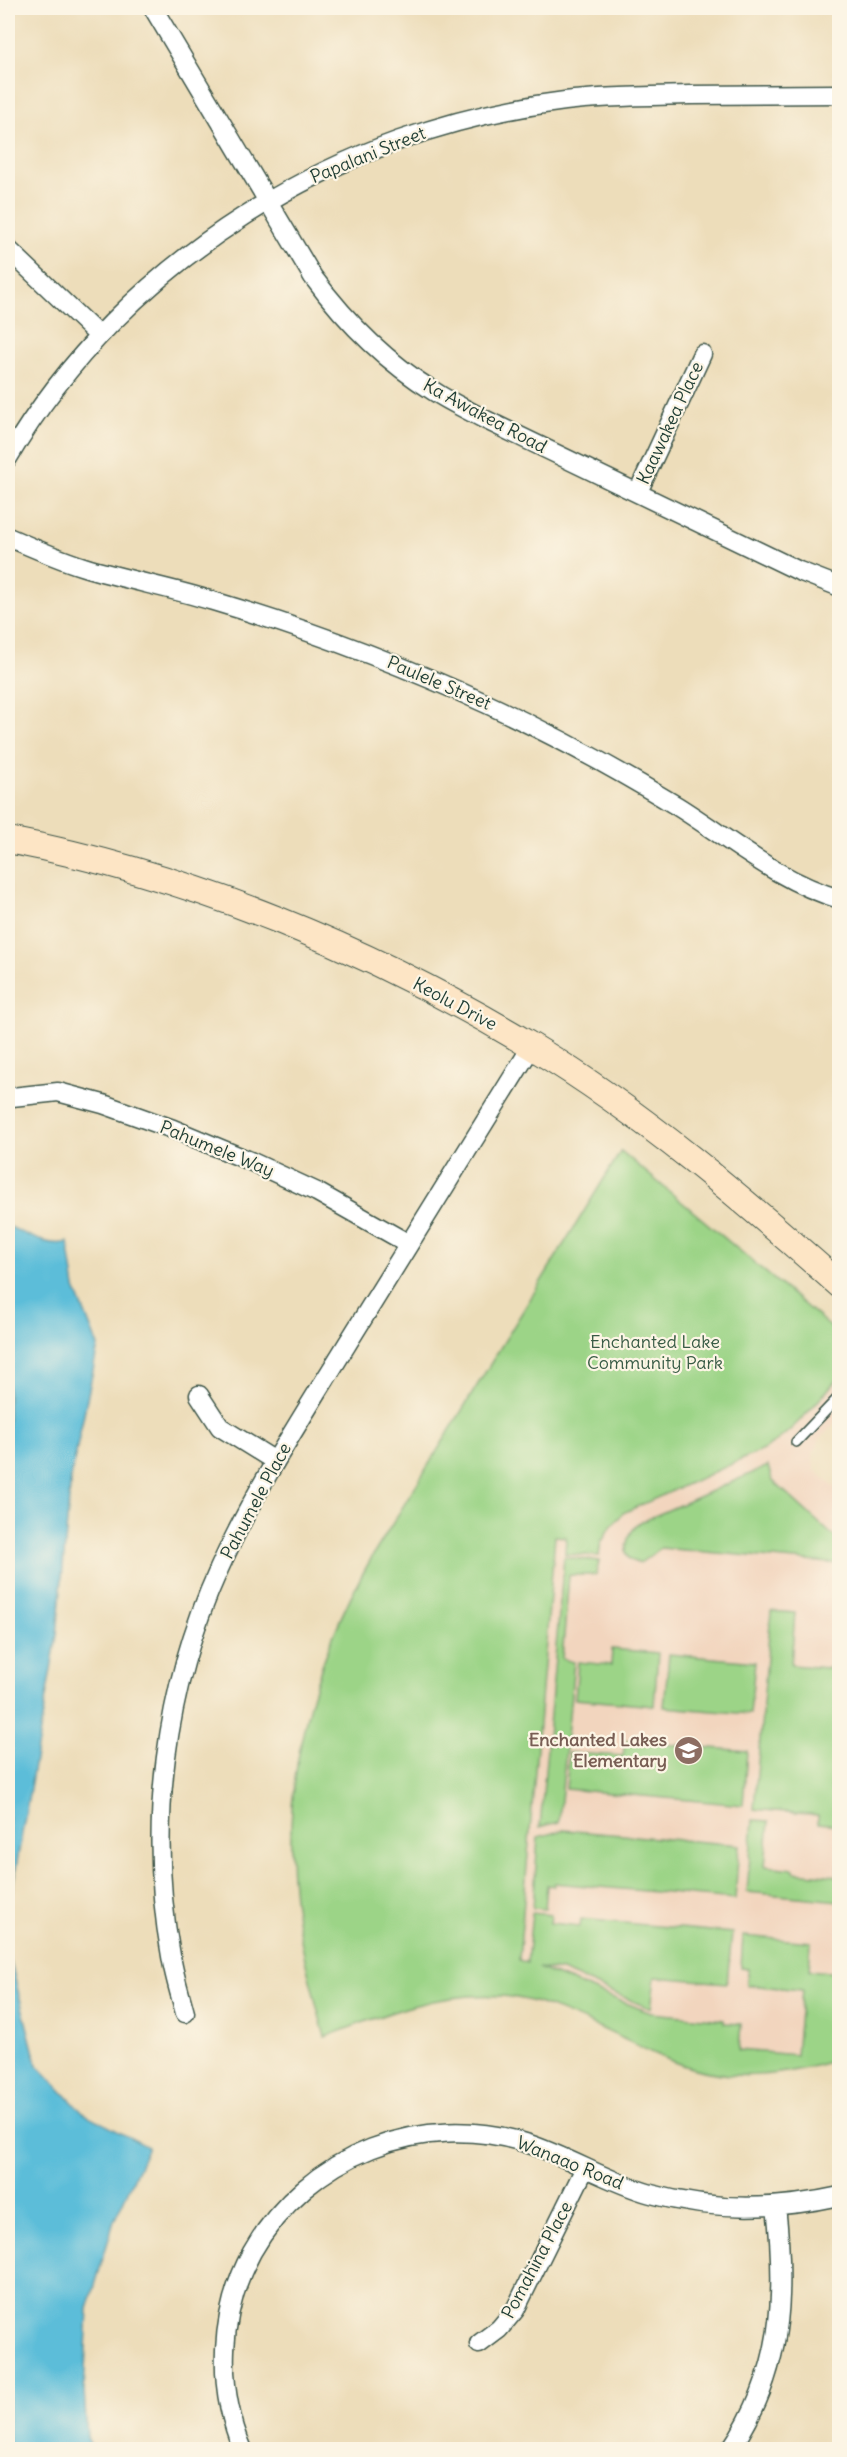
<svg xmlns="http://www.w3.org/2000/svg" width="847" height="2457" font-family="Delius,sans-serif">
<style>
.built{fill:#f2d5be}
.green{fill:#9cd487;stroke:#5e885e;stroke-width:1.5}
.water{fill:#5bbdd9;stroke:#3d7d86;stroke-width:1.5}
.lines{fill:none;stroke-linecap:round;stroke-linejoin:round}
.lane-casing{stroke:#3e5548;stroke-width:12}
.street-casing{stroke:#3e5548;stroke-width:21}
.secondary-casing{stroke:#3e5548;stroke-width:28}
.lane{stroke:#fff;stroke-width:9}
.street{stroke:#fff;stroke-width:18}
.secondary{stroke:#fde5c5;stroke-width:26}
.labels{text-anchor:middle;stroke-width:4.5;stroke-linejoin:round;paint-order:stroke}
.street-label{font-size:18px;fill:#1f3d34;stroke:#fcf5e5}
.park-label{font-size:18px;fill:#385b45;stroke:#fcf5e5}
.education-label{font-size:18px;font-weight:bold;fill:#785e54;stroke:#fcf5e5;text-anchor:end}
</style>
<rect width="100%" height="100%" fill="#fcf5e5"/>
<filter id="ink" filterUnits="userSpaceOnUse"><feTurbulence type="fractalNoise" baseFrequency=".0167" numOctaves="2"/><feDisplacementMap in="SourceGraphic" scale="12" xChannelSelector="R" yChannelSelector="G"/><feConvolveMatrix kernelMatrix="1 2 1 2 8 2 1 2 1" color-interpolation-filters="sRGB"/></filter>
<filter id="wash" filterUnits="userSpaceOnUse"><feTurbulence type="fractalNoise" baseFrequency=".008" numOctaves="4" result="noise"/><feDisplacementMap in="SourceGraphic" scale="24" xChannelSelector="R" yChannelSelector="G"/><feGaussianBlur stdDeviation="1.35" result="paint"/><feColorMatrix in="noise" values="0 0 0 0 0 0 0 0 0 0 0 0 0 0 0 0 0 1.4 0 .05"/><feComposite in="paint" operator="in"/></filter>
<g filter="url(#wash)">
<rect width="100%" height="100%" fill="#edddba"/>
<path class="built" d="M 839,1377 L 839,1418 L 820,1439 L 813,1453 L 814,1470 L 840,1492 L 839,2059 L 800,2071 L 763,2076 L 718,2073 L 573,2016 L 515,1998 L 555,1536 L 603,1540 L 614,1521 L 633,1507 L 765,1449 L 779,1440 L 798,1424 Z"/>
<path class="green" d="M 621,1151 L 839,1334 L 839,1377 C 816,1403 795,1430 765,1449 L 623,1513 L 608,1530 L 603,1540 L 601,1540 L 599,1556 L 565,1554 L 566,1537 L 555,1536 L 519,1960 L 527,1963 L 532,1913 L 551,1915 L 550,1923 L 580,1926 L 581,1919 L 732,1933 L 727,1983 L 655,1977 L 651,2009 L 562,1971 L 538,1968 L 651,2013 L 724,2020 L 724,2023 L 741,2024 L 739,2050 L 796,2055 L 802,1990 L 747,1985 L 748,1969 L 741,1968 L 743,1936 L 811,1942 L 809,1970 L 839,1973 L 839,2059 C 785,2076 729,2084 674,2062 C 648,2051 622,2038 596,2026 C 569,2014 530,1997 501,1996 C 436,1992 384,2014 325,2037 C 313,1992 300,1946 294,1899 C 280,1780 313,1659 372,1557 Z
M 768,1466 L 772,1480 L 839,1541 L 839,1564 L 661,1548 L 640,1563 C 616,1561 627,1531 641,1522 Z
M 564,1557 L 599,1561 L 596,1575 L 569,1575 L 562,1659 L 574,1662 L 559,1822 L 540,1827 Z
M 771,1611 L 795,1613 L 791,1665 L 839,1669 L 839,1825 L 818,1823 L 818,1815 L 754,1809 Z
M 612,1649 L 658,1653 L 654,1706 L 575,1699 L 578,1662 L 611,1665 Z
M 669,1654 L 755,1662 L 750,1714 L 664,1707 Z
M 625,1741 L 747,1751 L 743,1805 L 566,1789 L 569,1753 L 623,1756 Z
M 753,1820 L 769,1821 L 765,1866 L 794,1869 L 794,1872 L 837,1876 L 839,1865 L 839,1901 L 747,1892 Z
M 563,1830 L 739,1845 L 735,1899 L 554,1883 L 554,1886 L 547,1885 L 545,1909 L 533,1908 L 538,1837 Z"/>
<path class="water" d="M 8,1226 C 26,1234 49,1248 68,1242 L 75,1288 L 98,1346 L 71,1476 L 57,1635 L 8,1913 Z
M 8,1952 L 37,2065 L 83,2113 L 148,2147 L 114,2221 L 88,2309 L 84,2390 L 87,2437 L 92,2449 L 8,2449 Z"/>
</g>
<g filter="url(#ink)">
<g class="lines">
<defs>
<path id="lane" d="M 796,1442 L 840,1396"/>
<path id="street" d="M 153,8 L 313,277 C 347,323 386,362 435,392 C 450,402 468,410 484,419 L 799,571 L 840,587
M 8,249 L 99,336
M 8,458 C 124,260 339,128 565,101 C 606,96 648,96 690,95 C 740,95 790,94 840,94
M 638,492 L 702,354
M 8,537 C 33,548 58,559 84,567 C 127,580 171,588 213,601 C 307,629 398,663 487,704 C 552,734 616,769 677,806 C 730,839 779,882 840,899
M 12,1097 L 58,1092 L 103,1104 L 173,1129 L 250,1161 L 317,1192 L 409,1244
M 199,1395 L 220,1427 L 275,1461
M 185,2013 C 180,1994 174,1975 171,1956 C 147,1827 165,1688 219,1569 C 255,1489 303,1416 349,1341 C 410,1243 471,1145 532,1046
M 479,2344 L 499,2329 L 515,2310 L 585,2168
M 243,2450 C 216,2387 219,2312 252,2252 C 307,2155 423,2109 529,2144 C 571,2158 608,2182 651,2194 C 713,2211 777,2210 840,2196
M 730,2450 C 783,2372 786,2296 776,2206"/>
<path id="secondary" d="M 8,840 C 192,875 372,950 533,1047 C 644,1114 743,1199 840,1285"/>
</defs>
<use href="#lane" class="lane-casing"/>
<use href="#street" class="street-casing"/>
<use href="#secondary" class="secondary-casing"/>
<use href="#lane" class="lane"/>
<use href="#street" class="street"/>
<use href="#secondary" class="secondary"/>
</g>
</g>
<defs>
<symbol id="school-disc" viewBox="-11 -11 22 22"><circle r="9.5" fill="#8d6e63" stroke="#fcf5e5"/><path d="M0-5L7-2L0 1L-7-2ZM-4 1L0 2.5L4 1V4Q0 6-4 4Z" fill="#fff"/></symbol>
</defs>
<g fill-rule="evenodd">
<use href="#school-disc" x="672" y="1734" width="33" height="33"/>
</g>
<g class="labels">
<g class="street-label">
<text transform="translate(368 155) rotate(-22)" y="6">Papalani Street</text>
<text transform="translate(485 416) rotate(28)" y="6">Ka Awakea Road</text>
<text transform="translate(670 423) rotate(-65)" y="6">Kaawakea Place</text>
<text transform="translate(439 683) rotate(23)" y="6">Paulele Street</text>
<text transform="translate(455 1004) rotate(28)" y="6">Keolu Drive</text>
<text transform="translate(217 1149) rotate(22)" y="6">Pahumele Way</text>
<text transform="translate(256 1501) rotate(-62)" y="6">Pahumele Place</text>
<text transform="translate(570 2163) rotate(22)" y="6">Wanaao Road</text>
<text transform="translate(537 2260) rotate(-62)" y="6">Pomahina Place</text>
</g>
<g class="park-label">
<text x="655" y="1348">Enchanted Lake<tspan x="655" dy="21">Community Park</tspan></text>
</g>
<g class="education-label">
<text x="667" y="1746">Enchanted Lakes<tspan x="667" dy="21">Elementary</tspan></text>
</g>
</g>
<rect width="847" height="2457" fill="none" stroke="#fcf5e5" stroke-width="30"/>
</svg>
